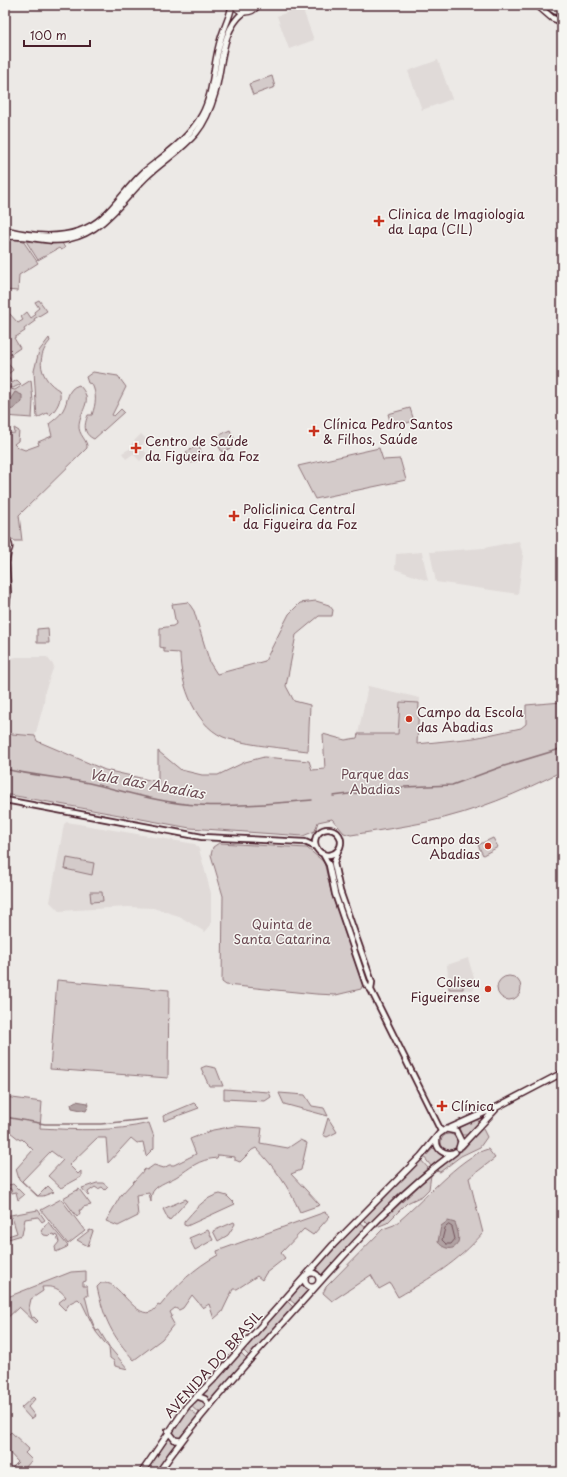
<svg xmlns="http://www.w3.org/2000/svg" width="567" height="1477" font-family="'Playpen Sans',sans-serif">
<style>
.built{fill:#e0dad8}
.green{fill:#d4cbca;stroke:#8f757a}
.water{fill:#b1a2a3;stroke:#886e73}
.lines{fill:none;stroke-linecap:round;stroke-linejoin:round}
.shore{stroke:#73535b;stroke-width:1}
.stream{stroke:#886e73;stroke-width:1.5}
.tertiary-casing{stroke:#4a1f2b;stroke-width:8}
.secondary-casing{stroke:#4a1f2b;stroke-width:8}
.primary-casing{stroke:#4a1f2b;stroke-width:8}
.tertiary{stroke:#f6f6f2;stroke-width:4.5}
.secondary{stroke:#f6f6f2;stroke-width:5}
.primary{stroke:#f6f6f2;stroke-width:5.5}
.poi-dot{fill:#c8321e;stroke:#f6f6f2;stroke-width:1.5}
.labels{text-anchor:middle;stroke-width:3;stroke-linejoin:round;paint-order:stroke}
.poi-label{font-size:13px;fill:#4a1f2b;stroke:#f6f6f2;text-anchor:start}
.park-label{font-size:13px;fill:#6c4a53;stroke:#f6f6f2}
.street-label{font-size:13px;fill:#4a1f2b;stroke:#f6f6f2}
.water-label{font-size:14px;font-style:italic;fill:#6e4d55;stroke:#f6f6f2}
</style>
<rect width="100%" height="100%" fill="#ece9e6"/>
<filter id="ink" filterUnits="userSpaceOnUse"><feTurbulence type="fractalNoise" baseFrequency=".025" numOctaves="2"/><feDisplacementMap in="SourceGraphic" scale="8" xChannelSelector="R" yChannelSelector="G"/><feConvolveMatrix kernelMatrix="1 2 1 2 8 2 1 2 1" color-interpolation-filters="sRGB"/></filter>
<g filter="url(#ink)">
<path class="built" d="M 302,7 L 314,40 L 289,49 L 277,16 Z
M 438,60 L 452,99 L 422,110 L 408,71 Z
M 141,434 L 145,438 L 146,440 L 139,449 L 141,450 L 143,449 L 147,454 L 140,461 L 133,454 L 126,459 L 122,453 L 133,447 L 131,444 Z
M 519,541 L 523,555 L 518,594 L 436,582 L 430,552 L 484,548 Z
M 422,552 L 428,581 L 395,569 L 396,554 Z
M 16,657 L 47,657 L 54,666 L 45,691 L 44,703 L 35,736 L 12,734 L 5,735 L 5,660 Z
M 368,686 L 420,698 L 418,735 L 358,734 Z
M 67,822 L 195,844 L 199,849 L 211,893 L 211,925 L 205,932 L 179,916 L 153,908 L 128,907 L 59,911 L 50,902 L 64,824 Z
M 468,958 L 474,978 L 474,990 L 449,990 L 447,965 Z"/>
<path class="green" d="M 272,76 L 275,87 L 253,95 L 249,84 Z
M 12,239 L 23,241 L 38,263 L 19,275 L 18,291 L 5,290 L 5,241 Z
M 26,241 L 51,244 L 62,243 L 65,248 L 61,250 L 59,248 L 38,260 Z
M 39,300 L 47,311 L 34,319 L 35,321 L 24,329 L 25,331 L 14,338 L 20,348 L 11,354 L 12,356 L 6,360 L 13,370 L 7,375 L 12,383 L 17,380 L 21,384 L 13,388 L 5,386 L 5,321 L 7,319 L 5,316 L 9,313 L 18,323 L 23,320 L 21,317 L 27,312 L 31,318 L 35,315 L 34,312 L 39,308 L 35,302 Z
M 49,338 L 50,341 C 35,358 40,379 59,390 C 63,399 56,410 50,415 L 47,413 L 37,418 L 34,371 L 39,351 Z
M 93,372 L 118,376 L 126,387 L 112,415 L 114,416 L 121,409 L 124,412 L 94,439 C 83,434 84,425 88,415 L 92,415 C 96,403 97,395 92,384 L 88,383 L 86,377 Z
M 31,380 L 33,401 L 32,418 L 5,416 L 5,388 L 15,390 Z
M 79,385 C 95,401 80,409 79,425 C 78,435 88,440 87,448 L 19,515 L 22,541 L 15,541 L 9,537 L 5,525 L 5,434 L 15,433 L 14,428 L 19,431 L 18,441 L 14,444 L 17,447 L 25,450 L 39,445 L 38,442 L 52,436 L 49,424 C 54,420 60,416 63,410 C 69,400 66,389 79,385 Z
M 410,408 L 414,421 L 392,427 L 388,414 Z
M 230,430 L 237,445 L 222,452 L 214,438 Z
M 198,445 L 204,458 L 191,463 L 186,452 Z
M 379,448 L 383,460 L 400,459 L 406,480 L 315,499 L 298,466 Z
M 316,601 L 329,605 L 333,610 L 332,616 L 319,616 L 296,635 L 286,686 L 294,701 L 310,705 L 308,751 C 282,748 254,746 229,739 C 196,730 180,684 180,653 L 164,652 L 164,648 L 160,647 L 160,628 L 173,626 L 176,624 L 172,604 L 188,602 L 194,611 L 210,663 L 217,674 L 265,661 L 289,614 L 300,603 Z
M 48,628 L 49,643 L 37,643 L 37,629 Z
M 400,702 L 419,703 L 417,744 L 474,738 L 521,728 L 526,724 L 526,705 L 562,702 L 562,771 C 520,793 474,812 427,822 C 402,827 376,831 351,835 L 344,833 L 332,819 L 318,822 L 315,831 L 303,836 L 190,828 L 5,794 L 5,735 L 12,734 L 35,736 L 37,741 L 105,770 L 158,782 L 158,751 L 181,770 L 202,775 L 218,775 L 245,762 L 264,757 L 309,761 L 312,770 L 325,769 L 323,734 L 345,740 L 357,738 L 358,734 L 398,734 Z
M 493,838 L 498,847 L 483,855 L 478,845 Z
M 219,843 L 307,848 L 324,862 L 332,895 L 363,984 L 361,989 L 336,995 L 316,994 L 226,985 L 222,982 L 223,896 L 211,855 L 213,847 Z
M 67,858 L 94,863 L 92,875 L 65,869 Z
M 90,892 L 102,892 L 103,901 L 91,902 Z
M497 988a12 12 0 1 1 24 0a12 12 0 1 1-24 0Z
M 57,980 L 169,990 L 168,1078 L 50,1069 Z
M 449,980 L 463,980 L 463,989 L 449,989 Z
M 206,1066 L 216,1068 L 223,1086 L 209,1086 L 201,1068 Z
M 224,1089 L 269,1092 L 271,1097 L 265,1101 L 224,1099 Z
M 279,1093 L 305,1095 L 312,1106 L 324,1108 L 328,1116 L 284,1104 Z
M 5,1097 L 42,1102 L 40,1128 C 77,1130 114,1132 149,1123 L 154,1137 L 154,1148 L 146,1156 L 143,1142 L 137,1143 L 131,1138 L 108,1163 L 106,1138 L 97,1138 L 69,1165 L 78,1174 L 81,1171 L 81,1177 L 61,1188 L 48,1176 L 63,1160 L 51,1151 L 22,1181 L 38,1196 L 48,1186 L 54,1192 L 43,1196 L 37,1196 L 19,1179 L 16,1169 L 33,1150 L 22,1139 L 20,1140 L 10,1132 L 5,1135 Z
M 194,1103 L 199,1108 L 164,1121 L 163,1116 Z
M 328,1118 L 337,1132 L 327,1137 L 323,1135 Z
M 477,1119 L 479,1122 L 467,1135 L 462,1135 L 459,1128 Z
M 235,1126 L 262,1128 L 260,1143 L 288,1148 L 300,1140 L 307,1143 L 301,1170 L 291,1174 L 320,1205 L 300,1212 C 288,1186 276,1169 256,1148 L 252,1150 L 240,1162 L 235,1160 L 235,1157 L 218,1155 L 217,1158 C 197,1160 192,1167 176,1177 C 169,1181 159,1184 154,1190 C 151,1194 151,1198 151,1202 L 149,1193 L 136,1195 L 138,1216 L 118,1226 L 106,1221 L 121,1195 L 145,1169 L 147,1170 L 154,1165 L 164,1168 L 169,1165 L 174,1165 L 196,1154 L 190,1139 L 213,1130 Z
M 482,1127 L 487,1137 L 480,1147 L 461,1156 L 440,1172 L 436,1171 L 465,1148 Z
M441 1142a8 8 0 1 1 16 0a8 8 0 1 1-16 0Z
M 434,1148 L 443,1157 L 431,1166 L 424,1157 Z
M 488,1149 L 495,1158 L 469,1178 L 483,1233 C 457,1263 432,1277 398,1297 L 390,1283 L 379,1289 L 371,1275 L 332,1301 L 323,1293 L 326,1287 L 383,1229 L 394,1225 C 419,1206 460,1156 488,1149 Z
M 421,1160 L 428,1168 L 396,1196 L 369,1225 L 363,1219 Z
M 431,1175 L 429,1189 L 422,1196 L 407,1203 L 387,1223 L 374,1228 Z
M 5,1182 L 9,1185 L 13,1184 L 24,1195 L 18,1200 L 16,1192 L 12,1193 L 11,1189 L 5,1188 Z
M 97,1183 L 103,1183 L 108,1187 L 105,1190 L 102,1187 L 98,1189 L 95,1187 L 88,1192 L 89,1195 L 88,1196 L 82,1188 Z
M 79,1189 L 91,1205 L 83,1207 L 81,1210 L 79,1210 L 80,1213 L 77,1217 L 63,1198 Z
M 220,1194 L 227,1196 L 235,1204 L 187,1226 L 184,1225 L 184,1222 C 194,1211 204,1197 220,1194 Z
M 61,1199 L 85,1231 L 68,1244 L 41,1210 Z
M 186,1199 L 187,1201 L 169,1221 L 163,1209 Z
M 38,1210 L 45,1220 L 42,1222 L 38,1217 L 25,1219 L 22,1235 L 5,1240 L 5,1237 L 17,1233 L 12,1217 L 5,1218 L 5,1216 Z
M 325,1212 L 330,1216 L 313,1235 L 304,1229 L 281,1253 L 285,1258 L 266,1273 L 262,1280 L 257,1276 L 237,1289 L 233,1289 L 222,1312 L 214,1319 L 209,1304 L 203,1308 L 192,1295 L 183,1308 L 179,1310 L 175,1308 L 170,1312 L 172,1316 L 170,1317 L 174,1324 L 162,1339 L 134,1360 C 112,1336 104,1319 97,1287 L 101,1283 C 105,1283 110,1283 113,1286 C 125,1293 144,1328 158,1305 L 160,1306 C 177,1285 194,1268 218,1255 L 217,1251 Z
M 48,1222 L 68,1246 L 67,1247 L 56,1252 L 55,1247 L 59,1242 L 57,1236 L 52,1234 L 50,1236 L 44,1235 L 41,1231 Z
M 234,1222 L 235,1224 L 228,1235 L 218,1241 L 213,1231 Z
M 360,1222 L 366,1227 L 321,1275 L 314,1270 Z
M 90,1230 L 93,1231 L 88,1246 L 77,1240 Z
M 208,1230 L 213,1240 L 195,1250 L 189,1238 Z
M 86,1271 L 86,1281 L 83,1282 L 83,1286 L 87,1286 L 88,1296 L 85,1296 L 90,1316 L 96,1331 L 99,1330 L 110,1348 L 128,1369 L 115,1366 L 114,1361 L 110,1358 L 109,1348 L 96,1332 L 82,1303 L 78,1299 L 70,1303 L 65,1310 L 58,1303 L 66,1297 C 59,1288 53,1286 42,1287 L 43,1291 L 31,1299 L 29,1308 L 32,1318 L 34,1317 L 38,1321 L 36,1323 L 19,1307 L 5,1320 L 5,1298 L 71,1272 Z
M 302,1284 L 308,1288 L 308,1290 L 295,1304 L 289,1299 Z
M 287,1301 L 293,1307 L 249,1356 L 243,1350 Z
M 241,1353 L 247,1359 L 209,1401 L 202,1395 Z
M 33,1397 L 35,1399 L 28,1407 L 35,1416 L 31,1419 L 21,1408 Z
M 197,1400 L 205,1402 L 205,1406 L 199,1413 L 191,1406 Z
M 188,1408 L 198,1416 L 179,1438 L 175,1437 L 173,1432 L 174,1429 Z
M 11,1432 L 29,1449 L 25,1453 L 32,1460 L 25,1468 L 29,1472 L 8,1472 L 18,1462 L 5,1448 L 5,1438 Z
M 168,1437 L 176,1443 L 156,1472 L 146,1472 Z"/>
<path class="water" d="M 15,392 L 22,395 L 22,402 L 13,409 L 5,411 L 5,402 L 9,401 Z
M 76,1101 L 88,1103 L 89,1105 L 86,1111 L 72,1108 L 71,1104 Z
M 448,1221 L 455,1223 C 457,1228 460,1237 458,1242 C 455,1252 443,1249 438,1242 L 441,1226 Z"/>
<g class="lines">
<path class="shore" d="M 449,1225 L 452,1227 L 455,1239 L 451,1244 L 446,1244 L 442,1240 L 445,1228 Z"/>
<path class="stream" d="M 5,769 C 33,776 61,777 89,783 C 124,791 163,804 199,805 C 236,807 275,803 312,800
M 333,796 L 404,787 L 452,785 L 501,767 L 557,750 L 562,747
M 5,1117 L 45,1124 L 101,1124 L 147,1119"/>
<defs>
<path id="tertiary" d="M 5,800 L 202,837 L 305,842 L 316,847
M315 842a13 13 0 1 1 26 0a13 13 0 1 1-26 0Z
M 338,851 L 334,863 L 340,891 L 372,982 L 371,990
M 323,854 L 329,865 L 335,894 L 366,985 L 371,990 L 441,1131"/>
<path id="secondary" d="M 537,5 L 552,18 L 562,22
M 546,5 L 555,11 L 562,12
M 5,230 C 37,238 77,241 103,217 C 118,203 129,186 144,172 C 165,155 188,140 202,115 C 214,93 213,66 220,42 C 223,29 230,18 232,5
M 5,237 C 26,233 47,244 68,239 C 103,232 122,201 145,178 C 161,162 181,151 196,133 C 205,122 211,107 215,93 C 223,65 220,31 244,12
M 5,537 C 8,543 13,547 6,553
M 5,611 L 8,593 L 6,563 L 8,552
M 448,1129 L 497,1107 L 562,1073
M 437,1138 C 435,1149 443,1155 453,1153
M 461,1146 L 495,1110
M305 1280a7 7 0 1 1 14 0a7 7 0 1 1-14 0Z
M 197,1396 L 205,1399 L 209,1406
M 168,1431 L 175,1440 L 181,1441
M 142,1472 L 187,1406 L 212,1381 L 333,1245 L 421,1156 L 439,1134 L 446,1129 L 456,1131 L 461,1141 L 459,1148
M 159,1472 C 206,1404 263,1346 318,1284 C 360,1237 403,1190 455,1152"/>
<path id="primary" d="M 234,5 C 241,14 251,14 258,5"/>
</defs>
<use href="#tertiary" class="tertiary-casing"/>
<use href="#secondary" class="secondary-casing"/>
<use href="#primary" class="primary-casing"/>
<use href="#tertiary" class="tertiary"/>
<use href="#secondary" class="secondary"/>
<use href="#primary" class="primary"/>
</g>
</g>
<g class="poi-dot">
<path d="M377 215h4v4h4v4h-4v4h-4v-4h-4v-4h4z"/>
<path d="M312 425h4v4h4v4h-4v4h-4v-4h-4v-4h4z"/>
<path d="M134 442h4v4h4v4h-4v4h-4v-4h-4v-4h4z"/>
<path d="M232 510h4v4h4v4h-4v4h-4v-4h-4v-4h4z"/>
<circle cx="409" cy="719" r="4"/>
<circle cx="488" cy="846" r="4"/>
<circle cx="488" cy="989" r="4"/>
<path d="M440 1100h4v4h4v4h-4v4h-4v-4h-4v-4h4z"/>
</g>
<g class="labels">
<g class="poi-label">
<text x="388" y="219">Clinica de Imagiologia<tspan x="388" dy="15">da Lapa (CIL)</tspan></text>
<text x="323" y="429">Clínica Pedro Santos<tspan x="323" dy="15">&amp; Filhos, Saúde</tspan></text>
<text x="145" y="446">Centro de Saúde<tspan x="145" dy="15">da Figueira da Foz</tspan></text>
<text x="243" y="514">Policlinica Central<tspan x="243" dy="15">da Figueira da Foz</tspan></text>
<text x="417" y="717">Campo da Escola<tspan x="417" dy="15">das Abadias</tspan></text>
<text x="480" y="844" text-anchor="end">Campo das<tspan x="480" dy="15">Abadias</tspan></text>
<text x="480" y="987" text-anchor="end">Coliseu<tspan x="480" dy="15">Figueirense</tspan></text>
<text x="451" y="1111">Clínica</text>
</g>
<g class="park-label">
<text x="375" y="779">Parque das<tspan x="375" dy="15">Abadias</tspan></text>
<text x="282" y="929">Quinta de<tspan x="282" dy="15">Santa Catarina</tspan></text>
</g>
<g class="street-label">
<text transform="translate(213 1364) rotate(-48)" y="5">AVENIDA DO BRASIL</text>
</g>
<g class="water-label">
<text transform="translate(147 784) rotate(10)" y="5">Vala das Abadias</text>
</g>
</g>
<rect width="567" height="1477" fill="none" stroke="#f6f6f2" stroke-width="20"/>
<rect x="10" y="10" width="547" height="1457" fill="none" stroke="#4a1f2b" stroke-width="1.5" filter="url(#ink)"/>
<path d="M24 40v6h66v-6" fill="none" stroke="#4a1f2b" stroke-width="2"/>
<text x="30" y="40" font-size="12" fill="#4a1f2b" stroke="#f6f6f2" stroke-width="3" paint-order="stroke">100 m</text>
</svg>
